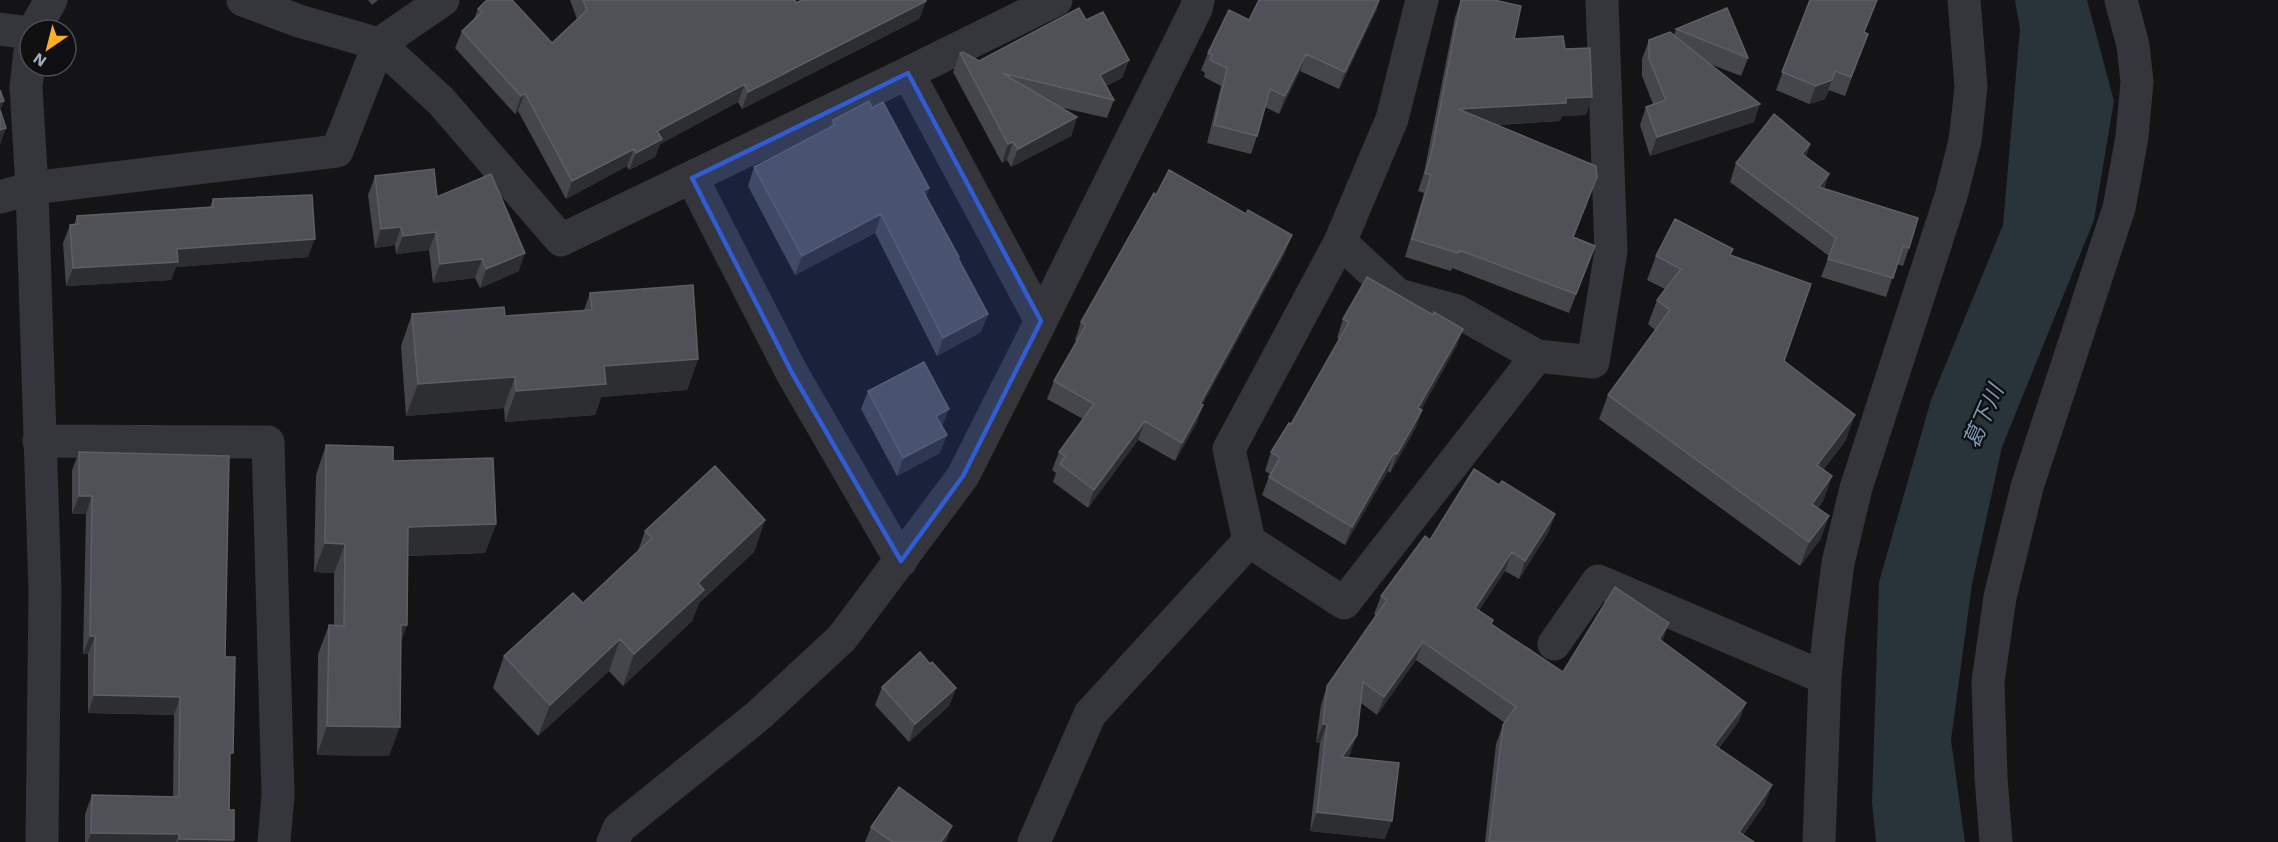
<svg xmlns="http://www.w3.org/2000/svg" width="2278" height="842" font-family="'Work Sans','Noto Sans JP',sans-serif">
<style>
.water{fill:#29333a}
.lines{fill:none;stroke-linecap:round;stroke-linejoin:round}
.minor{stroke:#34363b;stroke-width:33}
.wall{fill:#44464b}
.shaded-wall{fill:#2d2e31}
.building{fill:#4f5157;stroke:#5c5f66;stroke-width:1.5}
.marked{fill:#315cd3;fill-opacity:0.2;stroke:#315cd3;stroke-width:4.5;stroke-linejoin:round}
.labels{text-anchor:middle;stroke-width:5;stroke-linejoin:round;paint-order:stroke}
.water-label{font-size:22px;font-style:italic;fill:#799ab4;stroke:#0f0f11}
</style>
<rect width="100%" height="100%" fill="#141416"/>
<path class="water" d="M 2015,0 L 2087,0 L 2114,101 L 2094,220 L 2002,447 L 1972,584 L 1951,740 L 1965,842 L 1876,842 L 1872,803 L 1879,582 L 1931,400 L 2003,225 L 2020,29 Z"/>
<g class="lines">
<path class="minor" d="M 243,0 L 299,21 L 379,44 L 441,101 L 561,240 L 908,73 L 1041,321 L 963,476 L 842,638 L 759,715 L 619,828 L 613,842
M 0,29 L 30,33
M 34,30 L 51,0
M 30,51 L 26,87 L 32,188 L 45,591 L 42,842
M 908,73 L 1056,0
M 692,178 L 792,373 L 901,561
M 0,197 L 32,188 L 337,151 L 379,44 L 443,0
M 1041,321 L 1196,9 L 1198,0
M 1537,356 L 1593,362 L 1611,251 L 1602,0
M 39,441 L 268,442 L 278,795 L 274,842
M 1249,541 L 1344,603 L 1537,356 L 1457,311 L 1398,295 L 1340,242
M 1554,644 L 1598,581 L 1825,678
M 1034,842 L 1090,714 L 1249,541 L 1229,449 L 1340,242 L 1392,119 L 1422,0
M 1819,842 L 1825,678 L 1829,634 L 1838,563 L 1856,488 L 1951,196 L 1965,141 L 1971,87 L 1964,0
M 1996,842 L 1991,777 L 1988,682 L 2000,597 L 2027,487 L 2119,208 L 2132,137 L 2137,82 L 2133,45 L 2121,0"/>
</g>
<path class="wall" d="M 368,0 L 378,0 L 372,5 Z
M 570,0 L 795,0 L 796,3 L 926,1 L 919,19 L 742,109 L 738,102 L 660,144 L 655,157 L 629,170 L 627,166 L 566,199 L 518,111 L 515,114 L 455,48 L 462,31 L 474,19 L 478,9 L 552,43 L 577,19 Z
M 1461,0 L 1494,0 L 1514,39 L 1565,49 L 1586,115 L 1562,116 L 1560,121 L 1497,125 L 1590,195 L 1573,238 L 1588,264 L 1569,313 L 1452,268 L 1451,271 L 1405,257 L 1424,193 L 1418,191 L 1424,173 L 1455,17 Z
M 1810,0 L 1877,0 L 1864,32 L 1868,34 L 1845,96 L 1829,90 L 1825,99 L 1809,104 L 1776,90 Z
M 1377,9 L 1339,89 L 1300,71 L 1279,114 L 1265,107 L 1257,136 L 1251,154 L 1207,143 L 1221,86 L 1204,77 L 1205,73 L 1201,70 L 1208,53 L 1249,20 Z
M 1086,20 L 1129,60 L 1122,78 L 1106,86 L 1114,100 L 1107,118 L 1059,107 L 1077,117 L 1071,136 L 1011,167 L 1007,160 L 1002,163 L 953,72 L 960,53 L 979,61 Z
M 1676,29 L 1748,58 L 1741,76 L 1710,64 L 1754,122 L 1650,156 L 1640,125 L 1646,107 L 1653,104 L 1642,76 L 1642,59 L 1649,40 L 1674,35 Z
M 872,108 L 929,188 L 926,196 L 959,257 L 958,260 L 988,314 L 981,332 L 937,356 L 875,233 L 795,275 L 748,186 L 754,167 L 830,127 L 833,120 Z
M 1810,144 L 1806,157 L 1829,174 L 1824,189 L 1909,248 L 1903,266 L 1897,264 L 1886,297 L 1821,277 L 1829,256 L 1730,182 L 1736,163 Z
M 375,176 L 437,197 L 519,271 L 480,288 L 475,278 L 433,283 L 429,250 L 396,254 L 395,245 L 375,248 L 368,195 Z
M 1156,195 L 1285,253 L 1202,405 L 1203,405 L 1196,424 L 1175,461 L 1138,440 L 1088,508 L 1053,482 L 1056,473 L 1052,470 L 1059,452 L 1083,419 L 1047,399 L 1054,381 L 1077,341 L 1075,340 L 1081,322 Z
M 213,199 L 308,257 L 176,267 L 171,280 L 66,286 L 63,243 L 70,225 L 74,225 L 77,216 L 210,207 Z
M 1731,255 L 1784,361 L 1846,440 L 1823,470 L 1832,476 L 1823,501 L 1818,508 L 1829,516 L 1820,540 L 1800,566 L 1599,419 L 1608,395 L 1655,330 L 1648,324 L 1657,300 L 1665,289 L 1647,280 L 1656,256 Z
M 590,293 L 698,359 L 687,390 L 601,397 L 595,415 L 505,422 L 504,408 L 406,416 L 401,346 L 412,314 L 505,316 L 584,310 Z
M 1433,315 L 1463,329 L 1456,347 L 1421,410 L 1422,410 L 1415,429 L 1390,473 L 1388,471 L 1345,545 L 1262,495 L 1270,474 L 1265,471 L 1271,452 L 1291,424 L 1339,339 L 1337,338 L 1343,319 Z
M 868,391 L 942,427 L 940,453 L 897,476 L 861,409 Z
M 326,445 L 393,461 L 496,524 L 485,553 L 408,556 L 407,625 L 401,641 L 389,756 L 317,755 L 318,654 L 329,625 L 334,625 L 334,573 L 314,572 L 316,475 Z
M 79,452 L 225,657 L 230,761 L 229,810 L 233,842 L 85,842 L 85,814 L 92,795 L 173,797 L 174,715 L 88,713 L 88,654 L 83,654 L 86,514 L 72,514 L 72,470 Z
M 1499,485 L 1555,514 L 1548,533 L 1519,579 L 1505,571 L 1479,610 L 1491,624 L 1563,672 L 1669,623 L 1662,641 L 1739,721 L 1719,748 L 1765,804 L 1743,835 L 1754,842 L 1485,842 L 1496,744 L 1503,725 L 1505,723 L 1416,660 L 1377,715 L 1361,703 L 1350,754 L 1348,757 L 1385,839 L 1310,831 L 1320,743 L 1316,742 L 1321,705 L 1327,686 L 1376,616 L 1374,614 L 1381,596 L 1430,540 Z
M 765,520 L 754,552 L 699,603 L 692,621 L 623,686 L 609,671 L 538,736 L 493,688 L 504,656 L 583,603 L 638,551 L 645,531 Z
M 930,664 L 956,688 L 949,706 L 909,742 L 875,705 L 882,687 Z
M 871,827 L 946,842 L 865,842 Z"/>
<path class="shaded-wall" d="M 1379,0 L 1380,0 L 1377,9 L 1339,89 L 1345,72 Z
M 926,1 L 919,19 L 742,109 L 748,92 Z
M 1306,54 L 1300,71 L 1279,114 L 1285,96 Z
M 1129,60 L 1122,78 L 1093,93 L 1100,75 Z
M 1835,71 L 1825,99 L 1809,104 L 1816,86 Z
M 745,84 L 738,102 L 660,144 L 655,157 L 629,170 L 636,153 L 657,131 Z
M 525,93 L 518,111 L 515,114 L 521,96 Z
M 1592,97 L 1586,115 L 1562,116 L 1560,121 L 1451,127 L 1458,109 L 1566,98 Z
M 4,101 L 0,112 L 0,102 Z
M 1760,104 L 1754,122 L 1650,156 L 1657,137 Z
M 1077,117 L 1071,136 L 1011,167 L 1018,149 Z
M 6,128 L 0,145 L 0,130 Z
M 1013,142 L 1007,160 L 1002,163 L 1008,144 Z
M 1810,144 L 1804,162 L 1802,154 Z
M 634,149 L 627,166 L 566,199 L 572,181 Z
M 1829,174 L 1822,192 L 1819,187 Z
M 929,188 L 923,206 L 923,191 Z
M 881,214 L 875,233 L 795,275 L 802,256 Z
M 401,227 L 395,245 L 375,248 L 381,229 Z
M 436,232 L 429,250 L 396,254 L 403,236 Z
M 1292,235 L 1285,253 L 1193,422 L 1200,404 Z
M 315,239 L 308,257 L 176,267 L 171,280 L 66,286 L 73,268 L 177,249 Z
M 525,253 L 519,271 L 480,288 L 486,269 Z
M 482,259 L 475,278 L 433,283 L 440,264 Z
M 988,314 L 981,332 L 937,356 L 943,338 Z
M 1463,329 L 1456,347 L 1412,426 L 1418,408 Z
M 698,359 L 687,390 L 601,397 L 595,415 L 505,422 L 516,391 L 604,366 Z
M 515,377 L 504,408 L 406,416 L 418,384 Z
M 1203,405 L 1196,424 L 1175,461 L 1182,443 Z
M 949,409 L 942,427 L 936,416 Z
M 1422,410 L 1415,429 L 1390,473 L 1397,454 Z
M 1855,415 L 1846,440 L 1808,490 L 1817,465 Z
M 1145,421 L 1138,440 L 1088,508 L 1094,490 Z
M 947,435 L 940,453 L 897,476 L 903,458 Z
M 1394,453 L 1388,471 L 1345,545 L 1352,527 Z
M 1832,476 L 1823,501 L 1803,528 L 1812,504 Z
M 79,496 L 92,496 L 86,514 L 72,514 Z
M 1555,514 L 1548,533 L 1519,579 L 1525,561 Z
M 1829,516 L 1820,540 L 1800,566 L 1809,542 Z
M 765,520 L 754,552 L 699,603 L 692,621 L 623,686 L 634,654 L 698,583 Z
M 496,524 L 485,553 L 398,556 L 408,527 Z
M 325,543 L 345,544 L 334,573 L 314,572 Z
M 1512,552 L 1505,571 L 1469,626 L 1475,608 Z
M 1669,623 L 1662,642 L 1659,639 Z
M 401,625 L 407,625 L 396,654 Z
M 90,636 L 95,636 L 88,654 L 83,654 Z
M 620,639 L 609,671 L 538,736 L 550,705 Z
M 1423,642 L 1416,660 L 1377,715 L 1384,697 Z
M 956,688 L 949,706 L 909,742 L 915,724 Z
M 94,695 L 180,697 L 174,715 L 88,713 Z
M 1746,703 L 1739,721 L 1707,763 L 1714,745 Z
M 1323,724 L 1327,724 L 1320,743 L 1316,742 Z
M 327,726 L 400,727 L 389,756 L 317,755 Z
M 1357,735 L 1350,754 L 1335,775 L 1342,757 Z
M 1772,785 L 1765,804 L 1738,842 L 1739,832 Z
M 1317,812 L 1392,821 L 1385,839 L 1310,831 Z
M 952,826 L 946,842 L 941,842 Z
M 91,833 L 179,834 L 176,842 L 88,842 Z
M 179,839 L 234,840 L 233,842 L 178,842 Z"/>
<path class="building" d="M 487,0 L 512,0 L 552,43 L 587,10 L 583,0 L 795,0 L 796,3 L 802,0 L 925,0 L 926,1 L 748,92 L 745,84 L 657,131 L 662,139 L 636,153 L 634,149 L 572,181 L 525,93 L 521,96 L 462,31 L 482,12 L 478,9 Z
M 1259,0 L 1379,0 L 1345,72 L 1306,54 L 1285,96 L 1270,89 L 1257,136 L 1214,125 L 1227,68 L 1210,60 L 1212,55 L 1208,53 L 1229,10 L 1249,20 Z
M 1461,0 L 1494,0 L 1521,6 L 1514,39 L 1563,36 L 1565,49 L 1590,48 L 1592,97 L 1566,98 L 1566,103 L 1458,109 L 1596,166 L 1597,177 L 1573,237 L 1595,246 L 1576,294 L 1459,250 L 1458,253 L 1412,239 L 1431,175 L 1425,173 L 1431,155 Z
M 1810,0 L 1877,0 L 1864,32 L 1868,34 L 1851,77 L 1835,71 L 1832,80 L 1816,86 L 1782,72 Z
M 1079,8 L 1086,20 L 1103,12 L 1129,60 L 1100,75 L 1114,100 L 1002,73 L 1077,117 L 1018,149 L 1013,142 L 1008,144 L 960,53 L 963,52 L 979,61 Z
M 1727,8 L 1748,58 L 1676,29 Z
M 1670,32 L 1760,104 L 1657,137 L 1646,107 L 1666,100 L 1649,58 L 1649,40 Z
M 0,90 L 4,101 L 0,102 Z
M 869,101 L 872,108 L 883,102 L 929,188 L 923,191 L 959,257 L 958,258 L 988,314 L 943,338 L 881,214 L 802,256 L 754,167 L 835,125 L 833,120 Z
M 0,110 L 6,128 L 0,130 Z
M 1774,114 L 1810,144 L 1802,154 L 1829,174 L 1819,187 L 1918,218 L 1909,248 L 1903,246 L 1893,278 L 1828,259 L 1836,238 L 1736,163 Z
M 434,169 L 437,197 L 491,174 L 525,253 L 486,269 L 482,259 L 440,264 L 436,232 L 403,236 L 401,227 L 381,229 L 375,176 Z
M 1169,170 L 1246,214 L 1248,210 L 1292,235 L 1200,404 L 1203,405 L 1182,443 L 1145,421 L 1094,490 L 1060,464 L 1065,456 L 1059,452 L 1094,404 L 1054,381 L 1086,325 L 1081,322 L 1154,193 L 1156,195 Z
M 312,195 L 315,239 L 177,249 L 178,262 L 73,268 L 70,225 L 78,224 L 77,216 L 213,207 L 213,199 Z
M 1675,219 L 1733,249 L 1730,255 L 1811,284 L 1784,361 L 1855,415 L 1817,465 L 1832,476 L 1812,504 L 1829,516 L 1809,542 L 1608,395 L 1670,310 L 1657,300 L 1681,269 L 1656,256 Z
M 1367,277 L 1433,315 L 1434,312 L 1463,329 L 1418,408 L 1422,410 L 1397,454 L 1394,453 L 1352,527 L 1269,477 L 1280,458 L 1271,452 L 1289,423 L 1291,424 L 1349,322 L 1343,319 Z
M 693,285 L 698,359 L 604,366 L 606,384 L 516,391 L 515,377 L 418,384 L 412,314 L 504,307 L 505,316 L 592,310 L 590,293 Z
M 924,362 L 949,409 L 936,416 L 947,435 L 903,458 L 868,391 Z
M 326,445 L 393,447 L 393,461 L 493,458 L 496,524 L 408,527 L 407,625 L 401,625 L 400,727 L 327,726 L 329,625 L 344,626 L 345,544 L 325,543 Z
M 79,452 L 229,456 L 225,657 L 235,657 L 233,753 L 230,753 L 229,810 L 234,810 L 234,840 L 179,839 L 179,834 L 91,833 L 92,795 L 179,797 L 180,697 L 94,695 L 95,636 L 90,636 L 92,496 L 79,496 Z
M 715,466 L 765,520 L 698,583 L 704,590 L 634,654 L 620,639 L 550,705 L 504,656 L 573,593 L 583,603 L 652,538 L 645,531 Z
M 1474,469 L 1499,485 L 1502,481 L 1555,514 L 1525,561 L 1512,552 L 1475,608 L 1493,620 L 1491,624 L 1563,672 L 1615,587 L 1669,623 L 1659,639 L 1746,703 L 1714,745 L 1772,785 L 1739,832 L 1754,842 L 1489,842 L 1503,725 L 1516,707 L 1423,642 L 1384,697 L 1363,682 L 1357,735 L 1342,757 L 1399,763 L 1392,821 L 1317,812 L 1327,724 L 1323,724 L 1327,686 L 1387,600 L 1381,596 L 1425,536 L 1430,540 Z
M 920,652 L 930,664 L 932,662 L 956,688 L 915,724 L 882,687 Z
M 899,787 L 952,826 L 941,842 L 893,842 L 871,827 Z"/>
<path class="marked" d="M 908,73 L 1041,321 L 963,476 L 901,561 L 792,373 L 692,178 Z"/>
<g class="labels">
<g class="water-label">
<text transform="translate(1983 416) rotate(-66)" y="8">葛下川</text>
</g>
</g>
<g transform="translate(48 48) rotate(215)"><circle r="28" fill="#0f0f11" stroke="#4b4d53" stroke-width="1.5"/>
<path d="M0-4.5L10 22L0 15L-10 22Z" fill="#fdae24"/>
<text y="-9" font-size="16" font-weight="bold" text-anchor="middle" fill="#a4aab7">N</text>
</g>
</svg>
